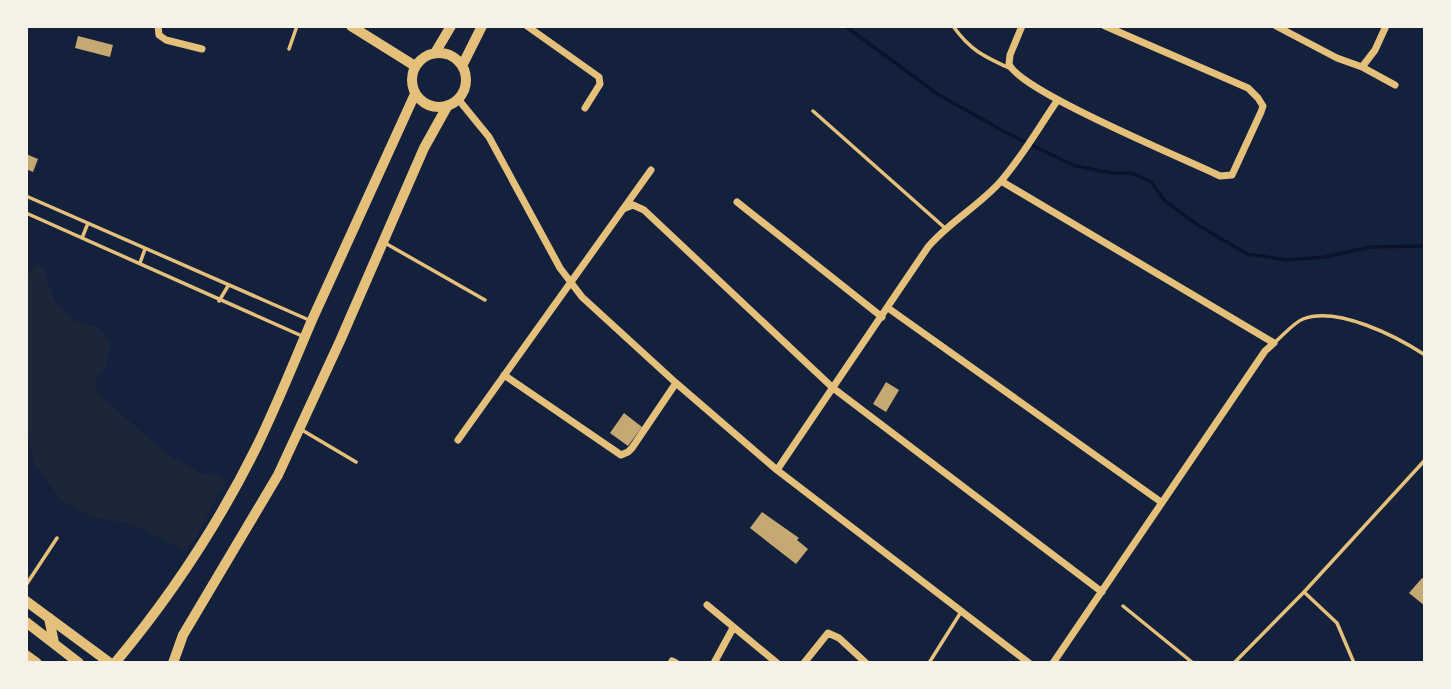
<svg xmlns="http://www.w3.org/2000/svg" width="1451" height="689" font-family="Rubik,sans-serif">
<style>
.green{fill:#1d2539}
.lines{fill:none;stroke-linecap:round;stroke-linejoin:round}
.stream{stroke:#0b132b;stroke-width:3.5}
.building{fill:#c6a872}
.service{stroke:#e5c07b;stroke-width:3.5}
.minor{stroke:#e5c07b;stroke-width:7}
.secondary{stroke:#e5c07b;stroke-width:10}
.primary{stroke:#e5c07b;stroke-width:10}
</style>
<rect width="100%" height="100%" fill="#14213d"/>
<path class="green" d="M 38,264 L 45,272 L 54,300 L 73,320 L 101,329 L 110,343 L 107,364 L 96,380 L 97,393 L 169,456 L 201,473 L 218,476 L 226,481 L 197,535 L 186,551 L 135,525 L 90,516 L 73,507 L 61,500 L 36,465 L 26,431 L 26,275 Z"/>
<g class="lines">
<path class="stream" d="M 845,26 L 939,95 L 1005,132 L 1075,166 L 1112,173 L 1132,173 L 1151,182 L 1165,201 L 1199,226 L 1247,254 L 1287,260 L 1324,257 L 1370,247 L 1425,246"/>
</g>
<path class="building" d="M 78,36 L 113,45 L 110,57 L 75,48 Z
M 26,154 L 38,159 L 33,172 L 26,169 Z
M 886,382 L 899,390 L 886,412 L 873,404 Z
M 624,413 L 642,427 L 628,446 L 610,433 Z
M 762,512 L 799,538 L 797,540 L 808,549 L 796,564 L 750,528 Z
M 1422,578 L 1425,580 L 1425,606 L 1409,593 Z"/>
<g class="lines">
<path class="service" d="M 953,26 C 970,50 983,56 1009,68
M 26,27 L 27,26
M 289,49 L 297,26
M 813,111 L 945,228
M 26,196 L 309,320
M 26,213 L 302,336
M 82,238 L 88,223
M 385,243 L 485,300
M 140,263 L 145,249
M 219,301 L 228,286
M 1274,343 C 1283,336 1293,323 1303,319 C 1337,306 1396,336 1425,355
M 302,430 L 356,462
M 26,585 L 57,538
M 1304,592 L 1337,623 L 1354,663
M 1123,606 L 1193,663
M 929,663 L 961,612
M 1234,663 L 1304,592 L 1425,460"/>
<path class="minor" d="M 158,26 L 159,35 L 166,40 L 202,49
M 527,26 L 599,77 L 600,84 L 585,108
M 1022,26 L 1010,55 L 1009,64 C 1020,91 1185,159 1220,176 L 1232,175 L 1261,112 L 1263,106 L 1258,98 L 1248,88 L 1105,26
M 1276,26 L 1337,58 L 1362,67 L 1375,50 L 1386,26
M 1362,67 L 1395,85
M 458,99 L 489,137 L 560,268 L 582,297 L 676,383 L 777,470 L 1029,663
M 1001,181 L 1274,343 L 1265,351 L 1053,663
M 737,202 L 882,317
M 623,209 L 633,205 L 644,210 L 833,388 L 1102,592
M 888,308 L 1161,502
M 504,375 L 621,455 L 628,452 L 632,448 L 676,383
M 458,440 L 651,170
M 777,470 L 928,247 C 949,222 979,206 1001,181 C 1022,157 1039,127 1057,101
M 707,605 L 777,663
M 672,661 L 676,663
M 714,663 L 733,628
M 804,663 L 828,633 L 839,638 L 866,663"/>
<path class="secondary" d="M 351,26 L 415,66
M 26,601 L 110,663"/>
<path class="primary" d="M 435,53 L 451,26
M412 80a27 27 0 1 1 54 0a27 27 0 1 1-54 0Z
M 462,66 L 482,26
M 49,618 L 54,643
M 26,622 L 79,663
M 26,655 L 37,663
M 115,663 C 171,596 218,525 257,446 C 277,405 294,362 312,320 C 346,244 381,169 415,94
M 173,663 L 183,635 L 278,475 L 340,341 L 424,148 L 448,105"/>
</g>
<rect width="1451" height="689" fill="none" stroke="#f6f1e7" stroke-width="56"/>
</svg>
